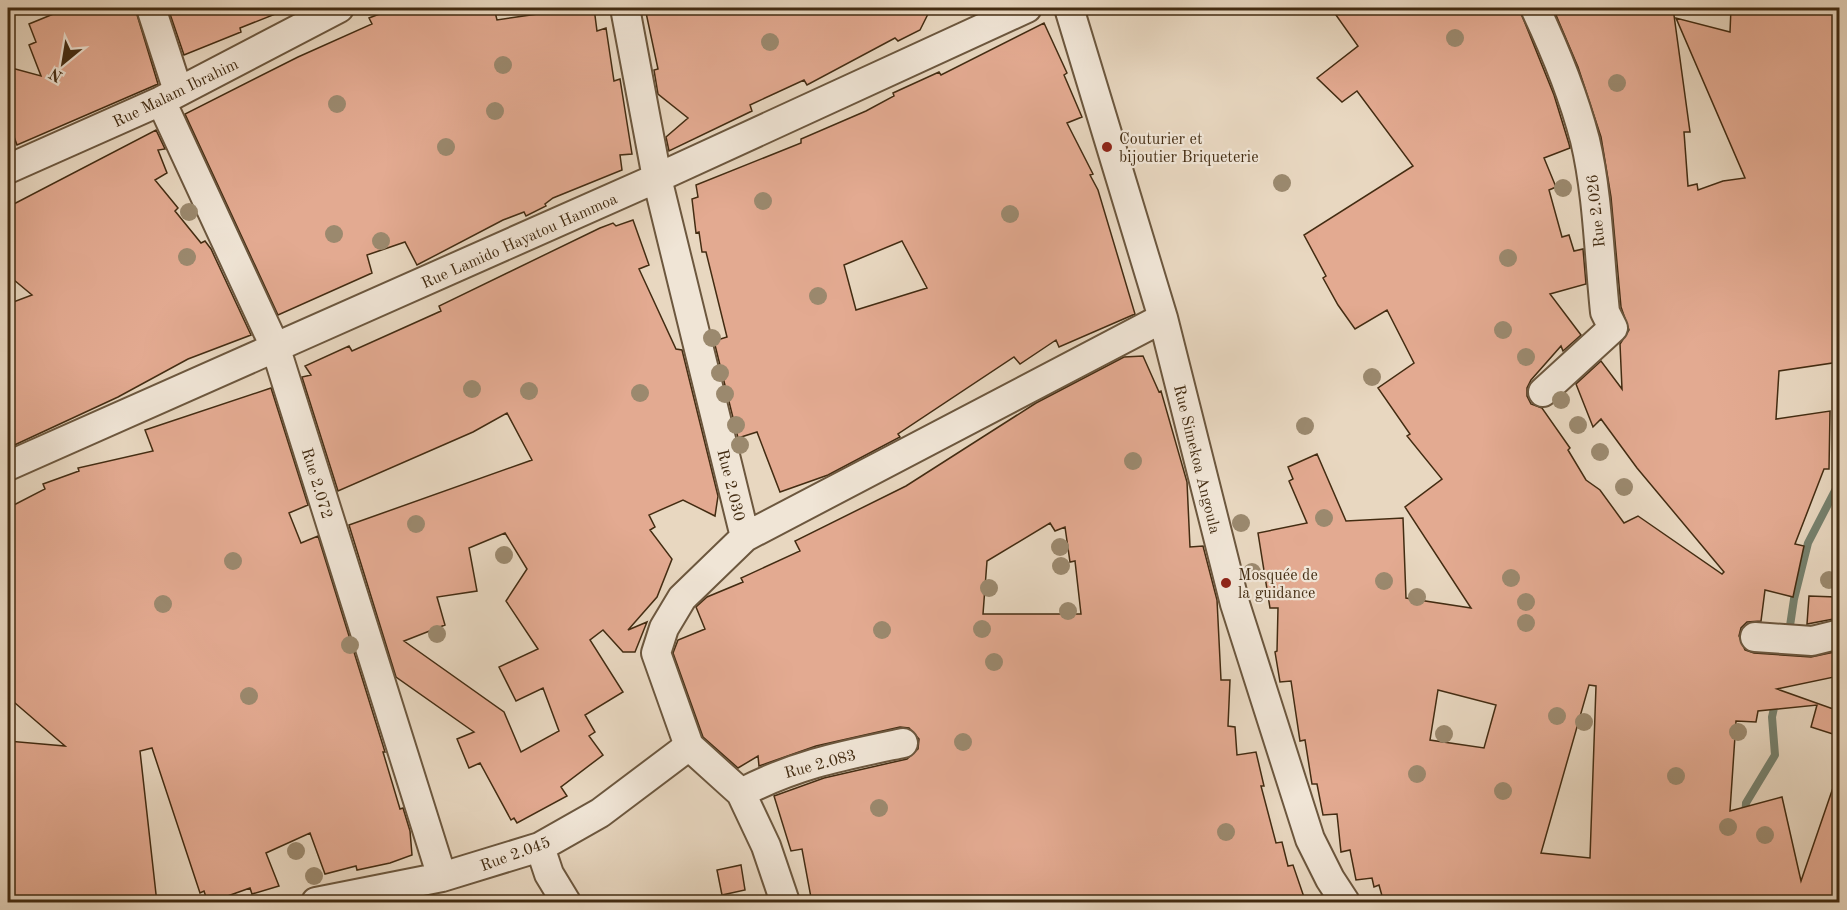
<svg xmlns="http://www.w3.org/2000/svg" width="1847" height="910" font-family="'Old Standard TT',serif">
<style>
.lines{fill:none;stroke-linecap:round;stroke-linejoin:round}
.stream{stroke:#76816e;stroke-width:8}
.building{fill:#e3aa91;stroke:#432c12;stroke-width:1.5;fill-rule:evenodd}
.minor-casing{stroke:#6c573e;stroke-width:32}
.minor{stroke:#f0e5d6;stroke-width:28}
.tree{fill:#9b896e}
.poi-dot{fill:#8f2418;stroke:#f0e5d6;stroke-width:2}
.labels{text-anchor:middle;stroke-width:4.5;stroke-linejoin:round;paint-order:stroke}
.street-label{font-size:16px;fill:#432c12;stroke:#f0e5d6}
.poi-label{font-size:16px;fill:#432c12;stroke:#f0e5d6;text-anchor:start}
</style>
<rect width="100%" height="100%" fill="#e8d7c0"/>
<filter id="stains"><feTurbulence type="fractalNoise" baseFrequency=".00333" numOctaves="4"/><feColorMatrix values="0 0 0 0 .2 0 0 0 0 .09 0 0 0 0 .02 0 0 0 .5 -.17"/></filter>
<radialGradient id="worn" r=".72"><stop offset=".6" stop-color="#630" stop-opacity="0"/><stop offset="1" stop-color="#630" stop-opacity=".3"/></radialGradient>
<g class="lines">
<path class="stream" d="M 1784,666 L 1794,599 L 1808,543 L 1840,481
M 1745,818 L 1746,803 L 1775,755 L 1772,717 L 1776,699"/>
</g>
<path class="building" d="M 68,8 L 135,8 L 158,84 L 17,145 L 8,120 L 8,67 L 41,76 L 29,45 L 36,42 L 29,24 Z
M 168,8 L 287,8 L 288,9 L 240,28 L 241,32 L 184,55 Z
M 395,8 L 494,8 L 497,20 L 537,14 L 536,8 L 594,8 L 597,31 L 606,28 L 614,81 L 620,79 L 632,154 L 620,155 L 622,170 L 553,198 L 545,204 L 546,206 L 526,216 L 524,212 L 503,220 L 417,265 L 405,242 L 367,255 L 372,273 L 278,315 L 185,114 L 298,57 L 372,24 L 369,18 Z
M 645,8 L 931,8 L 920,30 L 898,41 L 895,38 L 807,85 L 804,80 L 750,105 L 752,111 L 669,151 L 666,137 L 688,118 L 658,94 L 654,70 L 658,69 Z
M 1331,8 L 1519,8 L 1554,95 L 1569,144 L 1570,148 L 1544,158 L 1556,187 L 1549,190 L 1562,237 L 1569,235 L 1574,251 L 1583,249 L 1586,284 L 1550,294 L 1581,335 L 1563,351 L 1561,346 L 1531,380 L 1527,388 L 1527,396 L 1531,404 L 1542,408 L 1570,448 L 1568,450 L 1586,480 L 1600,490 L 1624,523 L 1638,516 L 1722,574 L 1724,572 L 1637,468 L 1601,419 L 1593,427 L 1576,384 L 1601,361 L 1622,389 L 1620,344 L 1629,330 L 1621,307 L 1611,197 L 1601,137 L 1578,67 L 1553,8 L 1673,8 L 1690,132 L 1684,132 L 1688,186 L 1697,184 L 1698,190 L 1723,181 L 1745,178 L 1676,18 L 1730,32 L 1731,8 L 1839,8 L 1839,362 L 1779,371 L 1776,419 L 1830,411 L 1829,469 L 1824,469 L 1795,544 L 1804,546 L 1793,597 L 1765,590 L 1761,621 L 1747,622 L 1741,628 L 1739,636 L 1745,650 L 1754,653 L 1811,657 L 1839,651 L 1839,676 L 1777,689 L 1839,711 L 1839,736 L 1811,727 L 1817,705 L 1758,711 L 1756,722 L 1736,721 L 1730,811 L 1782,797 L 1801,881 L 1836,779 L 1839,780 L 1839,903 L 1384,903 L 1379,885 L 1374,887 L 1372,878 L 1356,880 L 1350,850 L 1341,852 L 1337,814 L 1323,815 L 1317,784 L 1312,784 L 1305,740 L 1300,741 L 1291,681 L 1280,682 L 1275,652 L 1277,651 L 1278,608 L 1270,608 L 1258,533 L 1307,523 L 1289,481 L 1293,479 L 1288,467 L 1317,454 L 1346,521 L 1403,518 L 1406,598 L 1471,608 L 1405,507 L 1442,479 L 1407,436 L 1410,434 L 1378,388 L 1414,363 L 1387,310 L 1355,329 L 1338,305 L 1323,278 L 1326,276 L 1304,235 L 1413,166 L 1357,91 L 1342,102 L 1317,78 L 1358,46 ZM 1589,685 L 1596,686 L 1590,858 L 1541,853 ZM 1438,690 L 1496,705 L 1484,748 L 1430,740 Z
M 1044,23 L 1067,73 L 1064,75 L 1082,117 L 1067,123 L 1093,174 L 1090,175 L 1098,190 L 1135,314 L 1059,347 L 1056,340 L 1020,364 L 1014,357 L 898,434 L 900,437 L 828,475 L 780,492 L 757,432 L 738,438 L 714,341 L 727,337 L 706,252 L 702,252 L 699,232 L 696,233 L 692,199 L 698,197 L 696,185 L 801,143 L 801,139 L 866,111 L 894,96 L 893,93 L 939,72 L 941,75 ZM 902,241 L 927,288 L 856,310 L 844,265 Z
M 156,130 L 165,149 L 158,150 L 167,173 L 155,180 L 178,208 L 175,211 L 201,243 L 205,241 L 211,249 L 251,335 L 188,359 L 118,397 L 8,448 L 8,304 L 32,295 L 8,275 L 8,207 Z
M 633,220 L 649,265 L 639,269 L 676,349 L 682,350 L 718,496 L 715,516 L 683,500 L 649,515 L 655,527 L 650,530 L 672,559 L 657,597 L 628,630 L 647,622 L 635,652 L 623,652 L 603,630 L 590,640 L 623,692 L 585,715 L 595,732 L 589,736 L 603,755 L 561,787 L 567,796 L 517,823 L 514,818 L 511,820 L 480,763 L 469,768 L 457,739 L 474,732 L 396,677 L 349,525 L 532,460 L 507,413 L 473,432 L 338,491 L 302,377 L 311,375 L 305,366 L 349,346 L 352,351 L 441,311 L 439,306 L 600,228 L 613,223 L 616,226 ZM 505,533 L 527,569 L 506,601 L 538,649 L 499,667 L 516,701 L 543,688 L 559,731 L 521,752 L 504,712 L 404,641 L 445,625 L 437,597 L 477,591 L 469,548 Z
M 1143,356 L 1159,392 L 1161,391 L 1187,482 L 1190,547 L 1203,546 L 1217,600 L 1221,680 L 1230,680 L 1228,726 L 1235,727 L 1237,755 L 1256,752 L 1264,786 L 1261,786 L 1276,843 L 1282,842 L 1288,866 L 1293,865 L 1306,903 L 812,903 L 802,849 L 791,851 L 774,796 L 824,778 L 907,759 L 918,749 L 919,739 L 909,728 L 900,727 L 816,746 L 759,766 L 758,756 L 738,768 L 703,737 L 673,653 L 678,640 L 705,629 L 696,607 L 707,597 L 743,582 L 741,578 L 800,551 L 795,541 L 906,486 L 1036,403 L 1124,357 ZM 1050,523 L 1055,531 L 1065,527 L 1070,562 L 1075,561 L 1081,614 L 983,614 L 987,561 Z
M 271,388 L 308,505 L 289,513 L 301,543 L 318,536 L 385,752 L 383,752 L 400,809 L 403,808 L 410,831 L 412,855 L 390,863 L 357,870 L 356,866 L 325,874 L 310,833 L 266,853 L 279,886 L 252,894 L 250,888 L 208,903 L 204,891 L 200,893 L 152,748 L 140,751 L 157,903 L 107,903 L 106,896 L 44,903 L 8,903 L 8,741 L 65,746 L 8,697 L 8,508 L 45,489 L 43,484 L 79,471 L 78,468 L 153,451 L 145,430 Z
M 1809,596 L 1836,597 L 1839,618 L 1807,624 Z
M 741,865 L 745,890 L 722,895 L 717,870 Z"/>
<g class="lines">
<defs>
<path id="minor" d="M 151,8 L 178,91
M 625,8 L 657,178 L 745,537 L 682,598 L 664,628 L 656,653 L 689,746 L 741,793 L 766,846 L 785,902
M 1069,8 L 1163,318 L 1235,604 L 1310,839 L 1330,879 L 1345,902
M 1535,8 C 1555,50 1573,94 1585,140 C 1598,195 1599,255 1605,312 L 1613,328 L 1543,392
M 161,101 L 276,349 L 442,877
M 8,169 L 161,101 L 339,8
M 8,466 L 657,178 L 1027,8
M 745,537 L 1163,318
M 1755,637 L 1812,641 L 1840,634
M 741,793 C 797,764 841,756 903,743
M 540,847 L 549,874 L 566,902
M 316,902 L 442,877 L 540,847 L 600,813 L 689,746"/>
</defs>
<use href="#minor" class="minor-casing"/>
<use href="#minor" class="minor"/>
</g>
<g class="tree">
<circle cx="1455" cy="38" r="9"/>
<circle cx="770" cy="42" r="9"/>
<circle cx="503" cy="65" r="9"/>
<circle cx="1617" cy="83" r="9"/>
<circle cx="337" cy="104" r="9"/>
<circle cx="495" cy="111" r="9"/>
<circle cx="446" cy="147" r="9"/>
<circle cx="1282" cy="183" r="9"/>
<circle cx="1563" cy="188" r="9"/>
<circle cx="763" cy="201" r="9"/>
<circle cx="189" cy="212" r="9"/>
<circle cx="1010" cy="214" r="9"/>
<circle cx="334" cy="234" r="9"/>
<circle cx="381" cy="241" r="9"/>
<circle cx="187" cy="257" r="9"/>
<circle cx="1508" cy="258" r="9"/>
<circle cx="818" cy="296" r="9"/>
<circle cx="1503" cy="330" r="9"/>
<circle cx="712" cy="338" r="9"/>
<circle cx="1526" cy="357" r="9"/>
<circle cx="720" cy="373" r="9"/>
<circle cx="1372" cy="377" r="9"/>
<circle cx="472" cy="389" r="9"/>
<circle cx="529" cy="391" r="9"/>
<circle cx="640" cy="393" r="9"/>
<circle cx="725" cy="394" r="9"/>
<circle cx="1561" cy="400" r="9"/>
<circle cx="736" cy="425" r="9"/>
<circle cx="1578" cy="425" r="9"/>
<circle cx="1305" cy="426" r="9"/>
<circle cx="740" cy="445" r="9"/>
<circle cx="1600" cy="452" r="9"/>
<circle cx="1133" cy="461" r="9"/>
<circle cx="1624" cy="487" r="9"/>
<circle cx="1324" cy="518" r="9"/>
<circle cx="1241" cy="523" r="9"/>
<circle cx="416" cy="524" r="9"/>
<circle cx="1060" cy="547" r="9"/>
<circle cx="504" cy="555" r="9"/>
<circle cx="233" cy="561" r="9"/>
<circle cx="1061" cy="566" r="9"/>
<circle cx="1252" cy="572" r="9"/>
<circle cx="1511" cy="578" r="9"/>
<circle cx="1829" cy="580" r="9"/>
<circle cx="1384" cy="581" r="9"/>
<circle cx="989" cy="588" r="9"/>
<circle cx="1417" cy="597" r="9"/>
<circle cx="1526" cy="602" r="9"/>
<circle cx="163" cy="604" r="9"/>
<circle cx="1068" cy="611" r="9"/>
<circle cx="1526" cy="623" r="9"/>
<circle cx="982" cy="629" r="9"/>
<circle cx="882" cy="630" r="9"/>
<circle cx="437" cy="634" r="9"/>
<circle cx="350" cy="645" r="9"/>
<circle cx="994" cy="662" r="9"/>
<circle cx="249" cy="696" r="9"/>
<circle cx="1557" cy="716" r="9"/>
<circle cx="1584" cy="722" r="9"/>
<circle cx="1738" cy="732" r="9"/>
<circle cx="1444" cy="734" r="9"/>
<circle cx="963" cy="742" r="9"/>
<circle cx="1417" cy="774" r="9"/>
<circle cx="1676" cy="776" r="9"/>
<circle cx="1503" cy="791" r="9"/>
<circle cx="879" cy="808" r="9"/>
<circle cx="1728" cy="827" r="9"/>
<circle cx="1226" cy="832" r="9"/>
<circle cx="1765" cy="835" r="9"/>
<circle cx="296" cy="851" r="9"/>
<circle cx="314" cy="876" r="9"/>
</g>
<g class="poi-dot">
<circle cx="1107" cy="147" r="6"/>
<circle cx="1226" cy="583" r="6"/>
</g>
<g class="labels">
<g class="street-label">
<text transform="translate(175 92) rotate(-26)" y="6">Rue Malam Ibrahim</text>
<text transform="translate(1595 211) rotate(-96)" y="6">Rue 2.026</text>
<text transform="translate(519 240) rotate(-24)" y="6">Rue Lamido Hayatou Hammoa</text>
<text transform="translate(1198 459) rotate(76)" y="6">Rue Simekoa Angoula</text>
<text transform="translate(318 483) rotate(73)" y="6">Rue 2.072</text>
<text transform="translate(732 485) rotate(76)" y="6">Rue 2.030</text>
<text transform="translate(820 763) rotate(-15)" y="6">Rue 2.083</text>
<text transform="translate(515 853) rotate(-20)" y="6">Rue 2.045</text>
</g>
<g class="poi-label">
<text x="1119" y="144">Couturier et<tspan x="1119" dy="18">bijoutier Briqueterie</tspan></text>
<text x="1238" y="580">Mosquée de<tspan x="1238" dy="18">la guidance</tspan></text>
</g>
</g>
<rect width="1847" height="910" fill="none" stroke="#e8d7c0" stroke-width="30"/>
<rect x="9" y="9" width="1829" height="892" fill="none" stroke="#432c12" stroke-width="3"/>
<rect x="15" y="15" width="1817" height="880" fill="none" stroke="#432c12" stroke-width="1.5"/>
<g transform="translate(63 63) rotate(210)" stroke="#f0e5d6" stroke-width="4.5" paint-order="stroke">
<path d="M0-4.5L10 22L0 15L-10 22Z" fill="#432c12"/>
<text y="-9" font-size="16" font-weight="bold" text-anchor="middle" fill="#432c12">N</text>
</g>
<rect width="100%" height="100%" filter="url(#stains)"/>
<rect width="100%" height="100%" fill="url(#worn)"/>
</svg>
